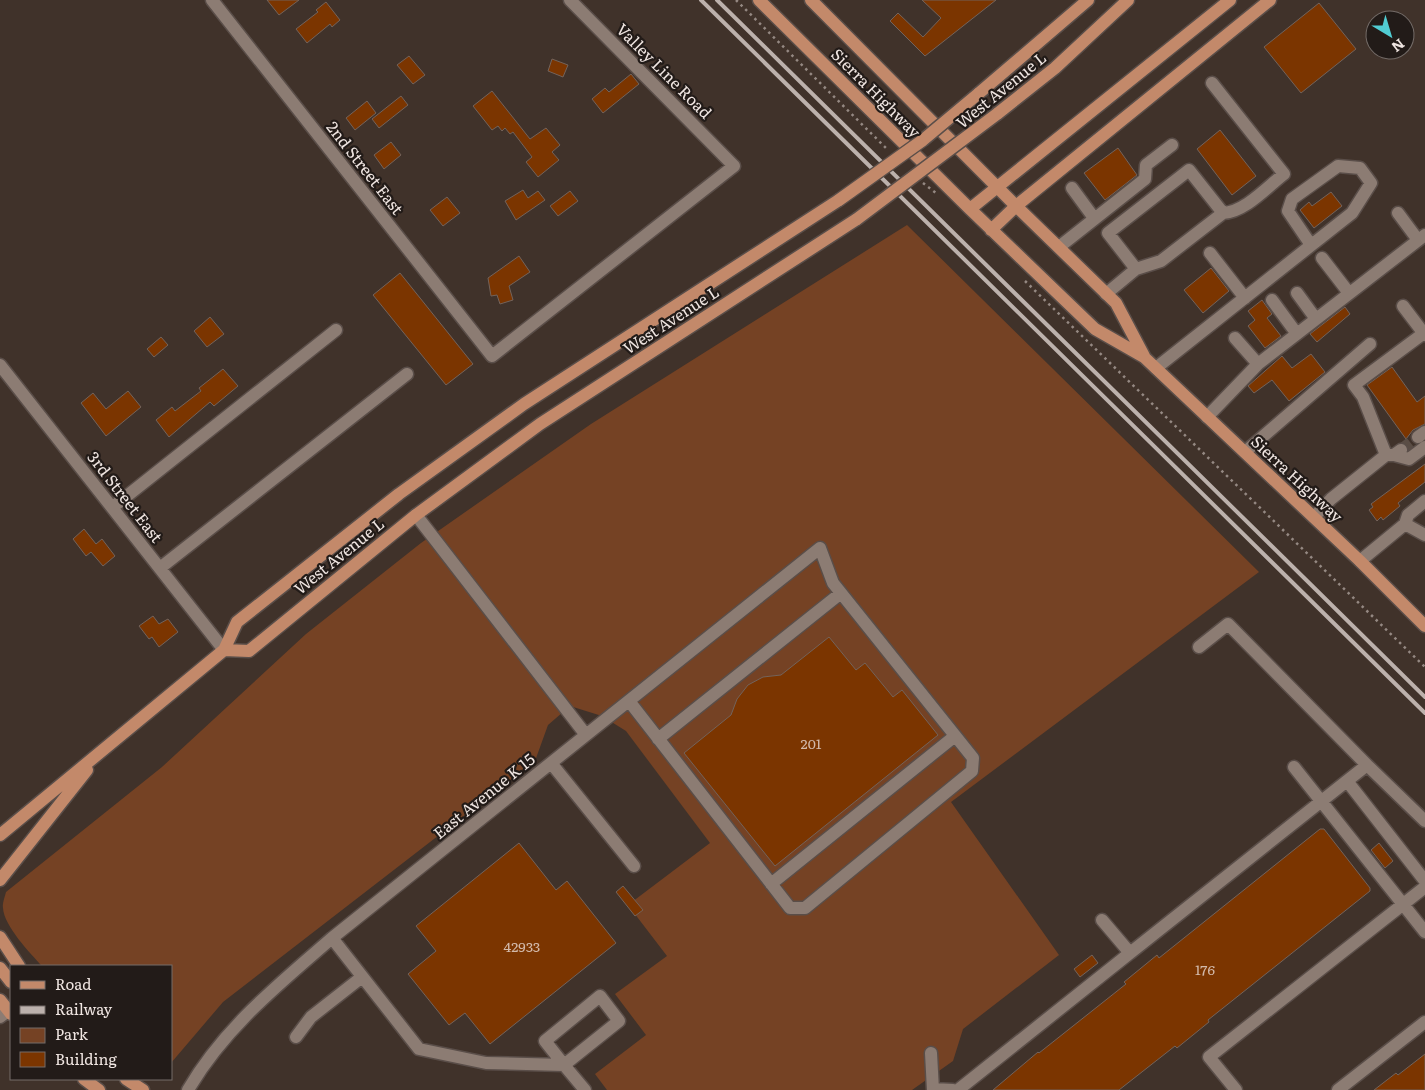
<svg xmlns="http://www.w3.org/2000/svg" width="1425" height="1090" font-family="Literata,serif">
<style>
.green{fill:#754224}
.building{fill:#7b3500;stroke:#73635b}
.lines{fill:none;stroke-linecap:round;stroke-linejoin:round}
.minor-tunnel{stroke:#5a4d45;stroke-width:12;stroke-dasharray:12 6;stroke-linecap:butt}
.minor-casing{stroke:#5a4e49;stroke-width:15}
.major-casing{stroke:#5a4e49;stroke-width:15}
.path{stroke:#958983;stroke-width:2.5;stroke-dasharray:2.5 4;stroke-linecap:butt}
.minor{stroke:#8c7c73;stroke-width:12}
.major{stroke:#c3896a;stroke-width:12}
.rail{stroke:#bcb1ac;stroke-width:4}
.major-bridge-casing{stroke:#5a4e49;stroke-width:15;stroke-linecap:butt}
.major-bridge{stroke:#c3896a;stroke-width:12}
.labels{text-anchor:middle;stroke-width:4.5;stroke-linejoin:round;paint-order:stroke}
.number-label{font-size:14px;fill:#d2b9a9}
.street-label{font-size:16px;fill:#efe5e1;stroke:#221b18}
</style>
<rect width="100%" height="100%" fill="#40322a"/>
<path class="green" d="M 907,225 L 1259,572 L 951,802 L 1059,955 L 963,1029 L 953,1061 L 912,1090 L 607,1090 L 595,1074 L 646,1035 L 615,994 L 667,956 L 628,905 L 710,843 L 626,731 L 602,716 L 570,706 L 548,725 L 535,761 L 223,1002 L 171,1063 L 171,966 L 42,966 C 30,953 4,926 3,908 C 2,903 5,897 6,892 L 162,767 L 306,634 L 421,543 L 591,424 Z"/>
<path class="building" d="M 267,0 L 299,0 L 279,15 Z
M 922,0 L 996,0 L 925,56 L 890,21 L 898,13 L 923,37 L 941,18 Z
M 326,2 L 340,20 L 332,27 L 330,24 L 307,43 L 296,29 L 318,12 L 316,10 Z
M 1319,3 L 1356,49 L 1301,93 L 1264,47 Z
M 409,56 L 425,75 L 413,84 L 397,65 Z
M 552,59 L 568,65 L 563,77 L 548,71 Z
M 631,74 L 639,84 L 603,113 L 592,99 L 605,88 L 609,92 Z
M 492,91 L 530,139 L 546,128 L 560,145 L 552,152 L 559,160 L 538,177 L 526,162 L 532,157 L 513,132 L 510,134 L 505,128 L 502,131 L 498,126 L 492,130 L 473,106 Z
M 401,96 L 408,105 L 379,128 L 372,119 Z
M 367,101 L 376,113 L 355,130 L 346,118 Z
M 1220,130 L 1256,176 L 1232,195 L 1197,149 Z
M 391,142 L 401,155 L 384,169 L 374,155 Z
M 1118,148 L 1137,175 L 1105,200 L 1084,173 Z
M 523,190 L 528,198 L 538,191 L 545,200 L 516,220 L 505,201 Z
M 570,191 L 578,201 L 558,216 L 550,206 Z
M 1331,192 L 1342,206 L 1314,228 L 1300,210 L 1309,202 L 1312,206 Z
M 447,197 L 460,213 L 443,226 L 430,210 Z
M 519,256 L 530,272 L 509,286 L 513,300 L 500,304 L 497,295 L 491,296 L 488,278 Z
M 1211,268 L 1229,291 L 1203,313 L 1184,290 Z
M 400,273 L 473,364 L 446,385 L 373,295 Z
M 1262,300 L 1272,314 L 1267,318 L 1281,336 L 1265,348 L 1248,326 L 1255,320 L 1248,311 Z
M 1345,307 L 1350,314 L 1317,342 L 1310,334 Z
M 210,317 L 224,334 L 207,347 L 194,331 Z
M 161,337 L 168,345 L 154,357 L 147,349 Z
M 1311,354 L 1325,372 L 1289,401 L 1272,380 L 1254,393 L 1248,386 L 1282,356 L 1292,368 Z
M 1392,367 L 1417,402 L 1425,396 L 1425,424 L 1413,430 L 1406,439 L 1367,385 Z
M 223,369 L 238,386 L 214,406 L 210,402 L 169,437 L 156,420 L 172,407 L 175,411 L 201,391 L 199,388 Z
M 128,391 L 141,407 L 106,436 L 81,403 L 93,393 L 106,409 Z
M 1425,464 L 1425,482 L 1398,503 L 1400,506 L 1383,520 L 1381,517 L 1377,521 L 1369,510 L 1373,507 L 1371,504 Z
M 84,529 L 96,544 L 102,539 L 115,556 L 103,566 L 91,552 L 86,556 L 73,539 Z
M 153,616 L 159,624 L 168,619 L 178,632 L 159,647 L 152,637 L 149,639 L 139,626 Z
M 829,637 L 856,670 L 865,663 L 893,697 L 902,690 L 938,735 L 775,866 L 684,753 L 731,715 L 737,699 L 748,685 L 763,677 L 781,675 Z
M 1320,829 L 1324,829 L 1370,888 L 1370,891 L 1208,1020 L 1209,1022 L 1177,1048 L 1175,1046 L 1119,1090 L 993,1090 L 1038,1052 L 1039,1053 L 1126,984 L 1124,982 L 1157,955 L 1159,958 Z
M 519,843 L 556,890 L 567,881 L 616,943 L 490,1044 L 465,1013 L 449,1025 L 408,974 L 436,951 L 416,926 Z
M 1379,843 L 1393,861 L 1385,868 L 1371,850 Z
M 623,886 L 643,910 L 635,916 L 616,892 Z
M 1092,955 L 1098,963 L 1080,977 L 1074,969 Z
M 1425,1054 L 1425,1090 L 1374,1090 L 1396,1073 L 1398,1075 Z"/>
<g class="lines">
<path class="minor-tunnel" d="M 1401,450 L 1418,437"/>
<defs>
<path id="minor" d="M 212,0 L 492,356 L 734,166 L 570,0
M 1212,83 L 1284,174 C 1267,187 1245,212 1223,213
M 1072,188 L 1094,218
M 1398,213 L 1418,240
M 1059,247 L 1145,179 L 1146,165 L 1172,145
M 1210,253 L 1245,298
M 1322,258 L 1349,293
M 1297,293 L 1316,319
M 1106,294 L 1136,269 L 1161,261 L 1223,213 L 1189,170 L 1108,233 L 1136,269
M 1272,300 L 1297,334
M 1403,306 L 1425,335
M 1258,364 L 1425,235
M 0,365 L 224,650
M 1156,368 L 1352,213 L 1371,183 L 1360,168 L 1338,166 L 1292,199 L 1288,211 L 1311,245
M 1207,417 L 1258,364 L 1235,338
M 1418,437 L 1425,432
M 1245,452 L 1370,344
M 1386,455 L 1363,397 L 1354,385 L 1424,333
M 1394,455 L 1409,459 L 1425,447
M 113,507 L 336,330
M 416,515 L 586,735
M 1314,517 L 1331,499 L 1386,455 L 1394,455 L 1401,450
M 1405,524 L 1425,535
M 1360,561 L 1405,524 L 1408,515 L 1425,501
M 160,568 L 407,374
M 1199,647 L 1228,624 L 1367,765
M 658,739 L 841,593
M 551,763 L 634,866
M 1294,767 L 1425,932
M 1347,781 L 1425,881
M 771,884 L 955,736
M 332,938 L 419,1049 L 486,1063 L 564,1065 L 585,1090
M 1130,953 L 1367,765 L 1425,821
M 600,996 L 619,1021 L 564,1065 L 545,1041 Z
M 0,1017 L 8,1011
M 296,1037 L 311,1017 L 362,977
M 931,1053 L 933,1090
M 933,1089 L 953,1090
M 188,1090 C 224,1028 279,984 332,938 L 820,548 L 833,583 L 973,758 L 972,771 L 805,908 L 790,908 L 629,701
M 958,1090 L 1130,953 L 1102,920
M 1236,1090 L 1209,1057 L 1425,887
M 1338,1090 L 1425,1022"/>
<path id="major" d="M 759,0 L 970,209 L 1095,329 L 1144,357 L 1360,561 L 1425,626
M 811,0 L 1016,206 L 1116,303 L 1144,356
M 978,94 L 1088,0
M 997,114 L 1055,68 L 1128,0
M 970,209 L 1230,0
M 991,230 L 1016,206 L 1270,0
M 224,650 L 249,651 L 416,515 L 540,424 L 857,219
M 0,835 L 224,650 L 237,622 L 399,494 L 524,404 L 839,200
M 0,880 L 87,770
M 0,937 L 19,966
M 0,968 L 11,982
M 0,1000 L 11,1014
M 84,1079 L 99,1090
M 126,1079 L 143,1090"/>
</defs>
<use href="#minor" class="minor-casing"/>
<use href="#major" class="major-casing"/>
<path class="path" d="M 736,0 L 888,150
M 923,183 L 936,193
M 1025,281 L 1425,667"/>
<use href="#minor" class="minor"/>
<use href="#major" class="major"/>
<path class="rail" d="M 701,0 L 1425,713
M 717,0 L 1425,697"/>
<defs>
<path id="major-bridge" d="M 839,200 L 923,140 L 978,94
M 857,219 L 997,114"/>
</defs>
<use href="#major-bridge" class="major-bridge-casing"/>
<use href="#major-bridge" class="major-bridge"/>
</g>
<g class="labels">
<g class="number-label">
<text x="811" y="749">201</text>
<text x="522" y="952">42933</text>
<text x="1205" y="975">176</text>
</g>
<g class="street-label">
<text transform="translate(664 71) rotate(45)" y="6">Valley Line Road</text>
<text transform="translate(1001 90) rotate(-39)" y="6">West Avenue L</text>
<text transform="translate(876 93) rotate(45)" y="6">Sierra Highway</text>
<text transform="translate(365 168) rotate(52)" y="6">2nd Street East</text>
<text transform="translate(671 320) rotate(-33)" y="6">West Avenue L</text>
<text transform="translate(1297 479) rotate(43)" y="6">Sierra Highway</text>
<text transform="translate(125 497) rotate(52)" y="6">3rd Street East</text>
<text transform="translate(339 556) rotate(-39)" y="6">West Avenue L</text>
<text transform="translate(484 796) rotate(-39)" y="6">East Avenue K 15</text>
</g>
</g>
<rect x="10" y="965" width="162" height="115" fill="#221b18" stroke="#746c68"/>
<rect x="20" y="981" width="25" height="8" fill="#c3896a" stroke="#746c68"/>
<text x="55" y="990" font-size="15" fill="#efe5e1">Road</text>
<rect x="20" y="1006" width="25" height="8" fill="#bcb1ac" stroke="#746c68"/>
<text x="55" y="1015" font-size="15" fill="#efe5e1">Railway</text>
<rect x="20" y="1028" width="25" height="15" fill="#754224" stroke="#746c68"/>
<text x="55" y="1040" font-size="15" fill="#efe5e1">Park</text>
<rect x="20" y="1052" width="25" height="15" fill="#7b3500" stroke="#746c68"/>
<text x="55" y="1065" font-size="15" fill="#efe5e1">Building</text>
<g transform="translate(1390 35) rotate(142)"><circle r="24" fill="#221b18" stroke="#746c68"/>
<path d="M0-4L9 19L0 12L-9 19Z" fill="#51ccd2"/>
<text y="-8" font-size="14" font-weight="bold" text-anchor="middle" fill="#efe5e1">N</text>
</g>
</svg>
